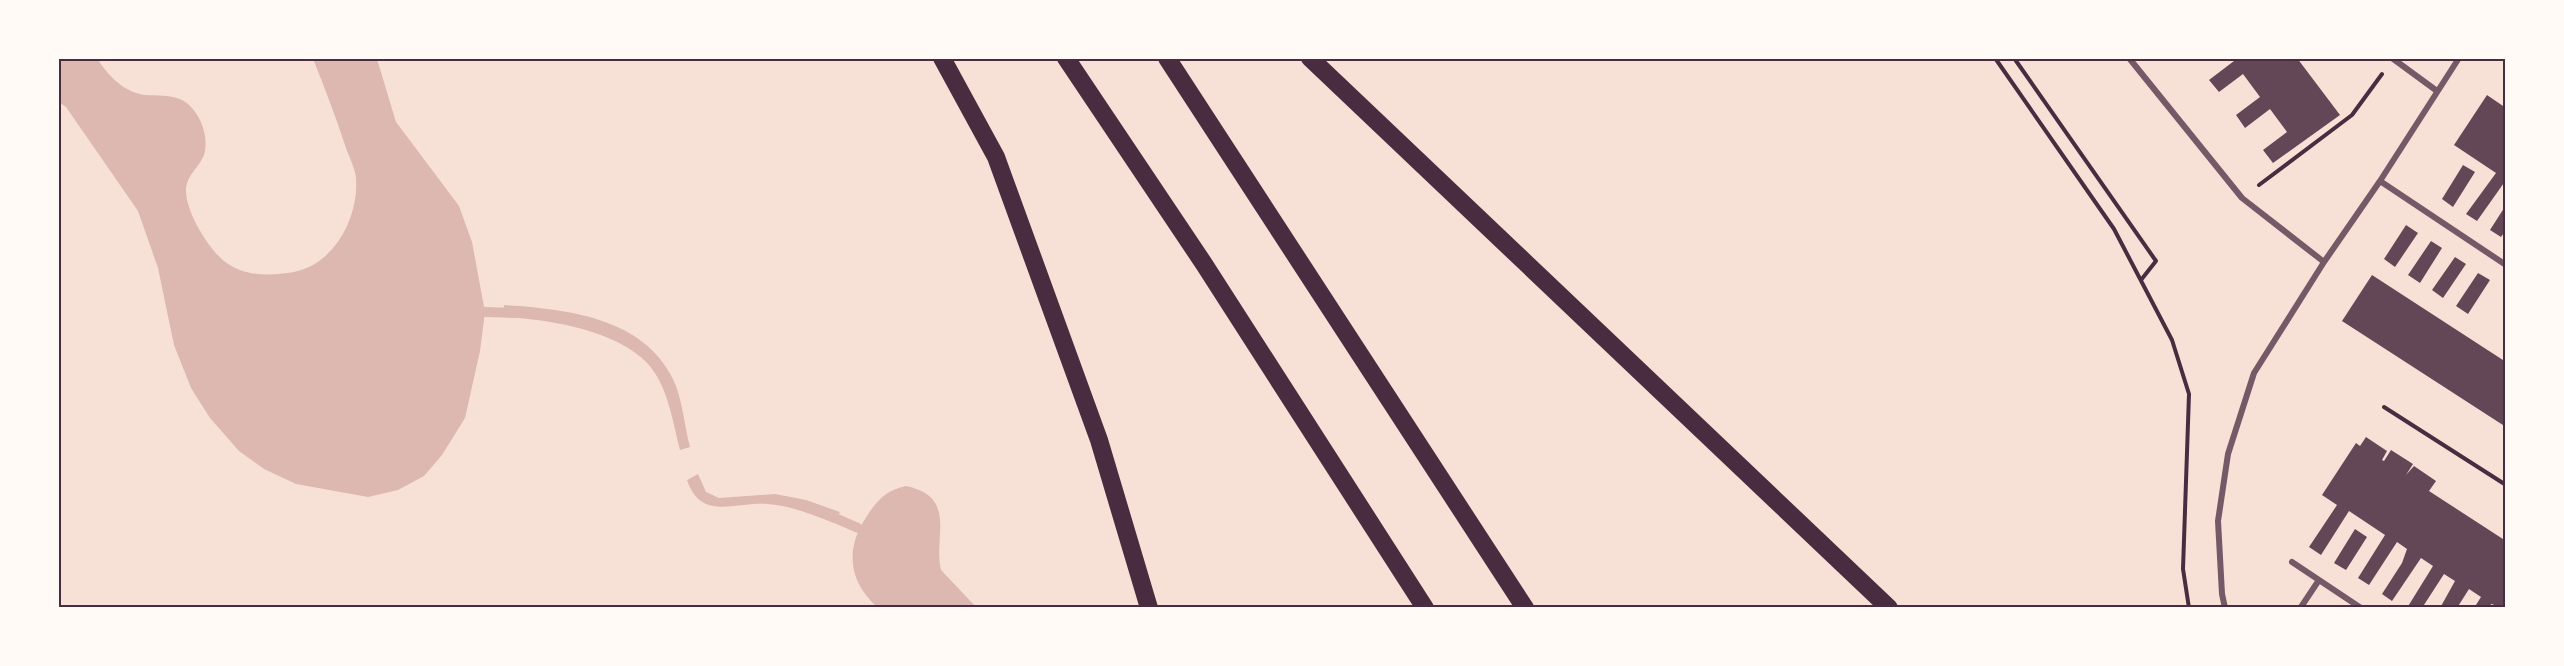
<svg xmlns="http://www.w3.org/2000/svg" width="2564" height="666" font-family="Raleway,sans-serif">
<style>
.water{fill:#dcb8b0}
.lines{fill:none;stroke-linecap:round;stroke-linejoin:round}
.stream{stroke:#dcb8b0;stroke-width:10}
.building{fill:#644757}
.path{stroke:#4a2c40;stroke-width:4}
.minor{stroke:#755966;stroke-width:6}
.motorway{stroke:#4a2c40;stroke-width:18}
.neatline{fill:none;stroke:#4a2c40;stroke-width:2}
</style>
<rect width="100%" height="100%" fill="#f7e1d7"/>
<path class="water" d="M 97,58 C 108,76 125,93 146,95 C 160,96 178,94 189,105 C 202,117 209,138 204,155 C 199,168 186,175 186,191 C 186,212 208,248 224,261 C 244,277 270,276 294,272 C 334,264 359,218 356,178 C 355,168 349,157 346,148 C 336,118 325,88 313,59 L 377,59 L 396,122 L 459,206 L 472,242 L 485,312 L 480,351 L 465,418 L 442,455 L 424,476 L 398,490 L 368,497 L 296,484 L 264,469 L 239,451 L 210,418 L 191,388 L 174,345 L 158,268 L 138,211 L 66,107 L 59,102 L 59,59 Z
M 504,305 C 565,309 643,317 673,379 C 683,400 684,425 690,447 L 680,450 C 673,423 668,386 648,364 C 617,330 547,319 503,317 Z
M 698,474 L 706,492 L 719,498 L 775,494 L 806,500 L 840,512 L 834,523 C 813,515 789,505 767,504 C 733,502 701,521 687,480 Z
M 906,486 C 958,497 933,536 941,570 L 976,607 L 877,607 C 848,581 845,548 867,516 C 877,500 887,490 906,486 Z"/>
<g class="lines">
<path class="stream" d="M 485,312 L 516,313
M 826,514 L 858,528"/>
</g>
<path class="building" d="M 2232,58 L 2297,58 L 2340,115 L 2273,163 L 2263,150 L 2287,132 L 2270,109 L 2245,128 L 2236,115 L 2260,97 L 2243,74 L 2219,92 L 2209,80 L 2234,61 Z
M 2487,95 L 2506,108 L 2506,180 L 2477,221 L 2466,214 L 2496,173 L 2454,145 Z
M 2463,165 L 2475,172 L 2453,207 L 2442,199 Z
M 2506,205 L 2506,230 L 2501,237 L 2490,230 Z
M 2406,225 L 2418,233 L 2395,267 L 2384,259 Z
M 2431,241 L 2442,248 L 2420,283 L 2408,275 Z
M 2455,257 L 2466,264 L 2443,298 L 2432,290 Z
M 2478,273 L 2490,280 L 2468,314 L 2456,306 Z
M 2372,275 L 2506,362 L 2506,427 L 2342,321 Z
M 2366,437 L 2387,451 L 2382,460 L 2384,461 L 2391,450 L 2413,464 L 2406,475 L 2414,466 L 2436,481 L 2429,491 L 2506,541 L 2506,608 L 2491,604 L 2490,608 L 2474,608 L 2481,597 L 2469,589 L 2457,608 L 2440,608 L 2455,581 L 2444,574 L 2422,608 L 2407,608 L 2433,566 L 2421,558 L 2392,601 L 2382,594 L 2402,563 L 2407,549 L 2397,542 L 2369,585 L 2358,578 L 2385,535 L 2349,511 L 2321,555 L 2309,547 L 2337,505 L 2322,495 L 2356,443 L 2360,446 Z
M 2355,529 L 2367,537 L 2346,570 L 2334,563 Z"/>
<g class="lines">
<path class="path" d="M 1995,58 L 2114,229 L 2172,340 L 2189,394 L 2183,569 L 2189,608
M 2014,58 L 2156,261 L 2141,280
M 2259,185 L 2352,115 L 2382,74
M 2384,407 L 2506,485"/>
<path class="minor" d="M 2129,58 L 2242,198 L 2324,262
M 2392,58 L 2437,91
M 2380,181 L 2506,265
M 2292,562 L 2361,608
M 2301,607 L 2319,580
M 2225,608 L 2222,594 L 2218,521 L 2228,454 L 2254,373 L 2324,262 L 2380,181 L 2459,58"/>
<path class="motorway" d="M 942,58 L 996,157 L 1099,440 L 1149,608
M 1066,58 L 1204,264 L 1425,608
M 1167,58 L 1525,608
M 1310,58 L 1889,608"/>
</g>
<rect width="2564" height="666" fill="none" stroke="#fffaf5" stroke-width="120"/>
<rect x="60" y="60" width="2444" height="546" class="neatline"/>
</svg>
